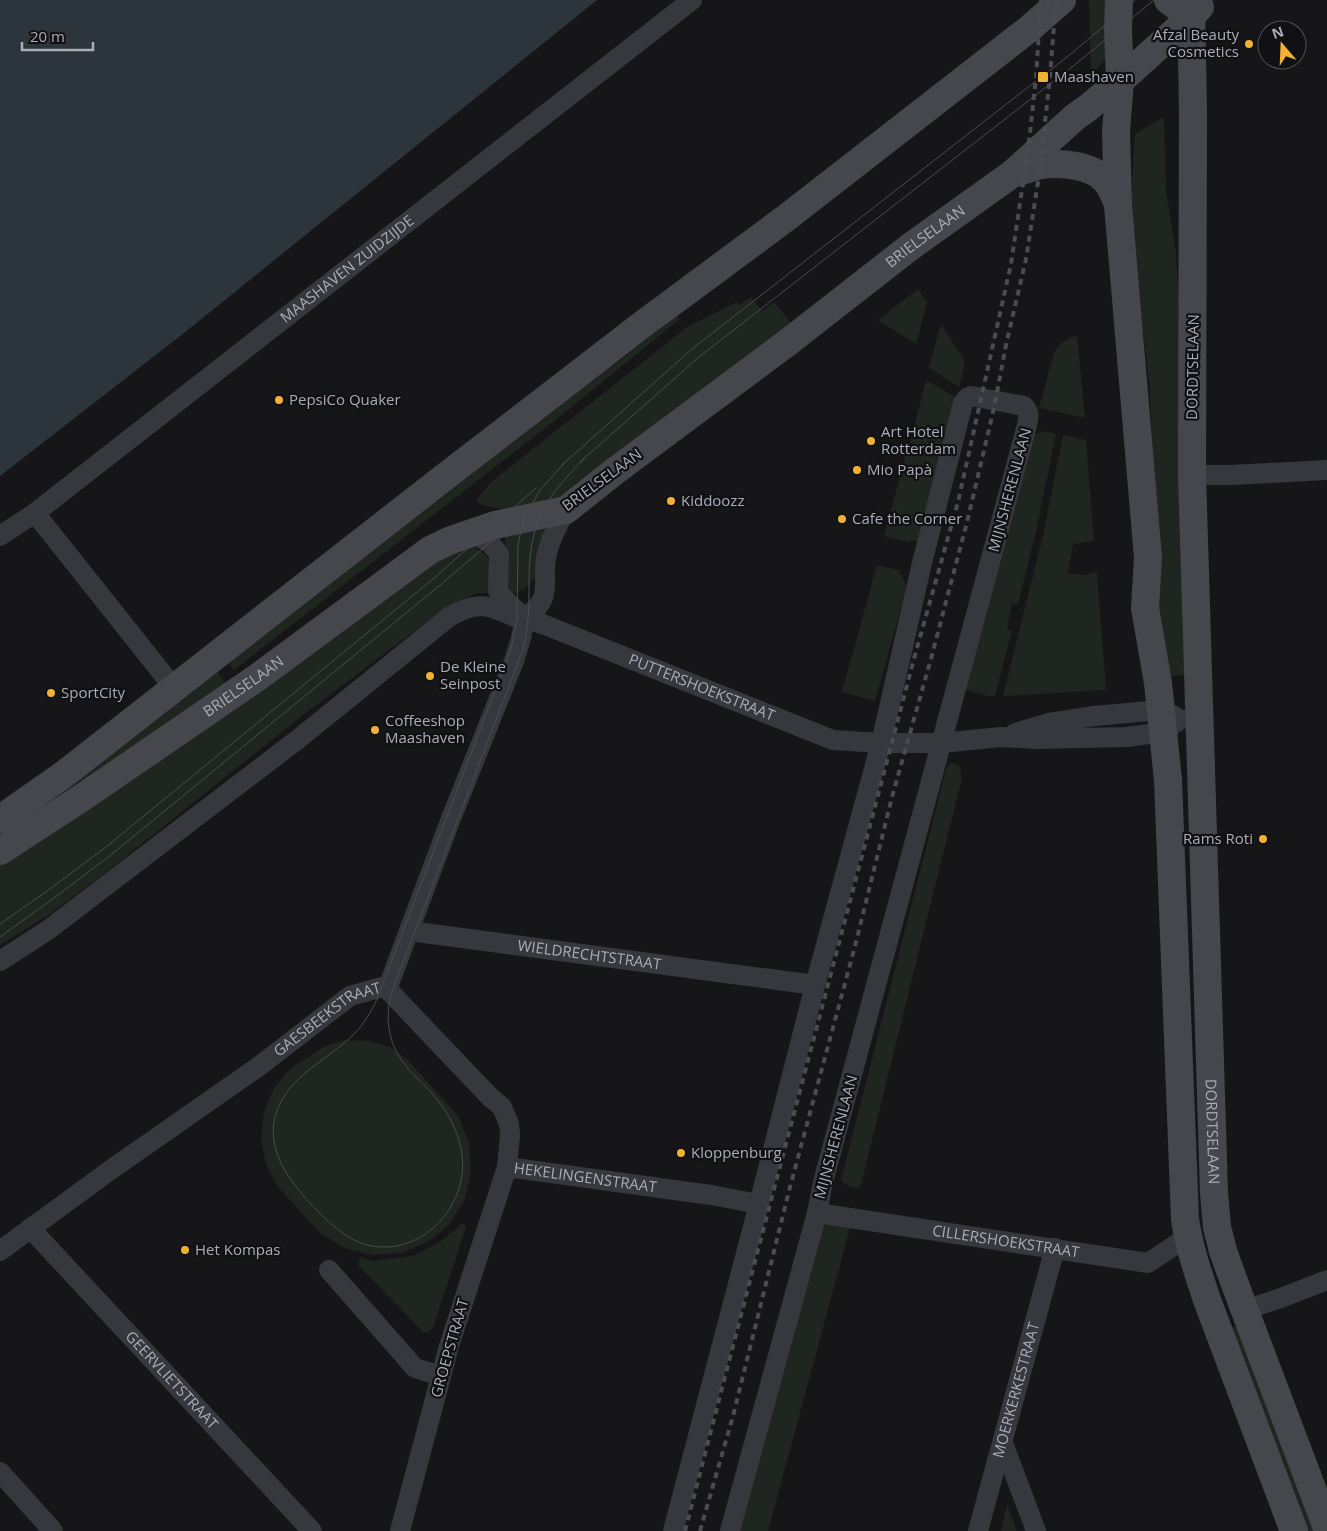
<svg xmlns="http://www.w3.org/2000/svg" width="1327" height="1531" font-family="'Open Sans',sans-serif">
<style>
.green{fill:#1e261f}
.water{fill:#2c353c}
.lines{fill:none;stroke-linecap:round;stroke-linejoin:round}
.street{stroke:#37383d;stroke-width:20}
.secondary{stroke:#45474d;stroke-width:28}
.tram{stroke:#4a4c52;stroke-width:1}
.rail{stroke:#4a4c52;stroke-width:4;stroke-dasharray:6 5;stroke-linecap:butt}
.poi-dot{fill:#f2b134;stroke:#111113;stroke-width:2}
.labels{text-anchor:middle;stroke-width:4.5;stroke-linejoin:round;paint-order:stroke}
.poi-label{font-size:15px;fill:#a8adb8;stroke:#111113;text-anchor:start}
.street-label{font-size:15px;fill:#a8adb8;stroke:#111113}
</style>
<rect width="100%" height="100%" fill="#161618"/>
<path class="green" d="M 1089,0 L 1108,0 L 1108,56 L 1094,73 L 1091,74 Z
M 1164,117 L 1166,191 L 1176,253 L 1181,338 L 1190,675 L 1168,676 L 1166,675 L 1157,593 L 1150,389 L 1130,221 L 1135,134 Z
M 918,289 L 927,303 L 916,344 L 878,320 Z
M 751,297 L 762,311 L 774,302 L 791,323 L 578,489 L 551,503 L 502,509 L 482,505 L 476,500 L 490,483 L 687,327 L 737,302 L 740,305 Z
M 677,316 L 680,319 L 553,422 L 234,670 L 224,657 L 553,401 L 613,366 Z
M 941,324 L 963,358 L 965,365 L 959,387 L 929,368 Z
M 1077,336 L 1085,418 L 1039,408 L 1054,353 C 1059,344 1066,338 1077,336 Z
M 926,380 L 957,398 L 942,452 L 910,443 Z
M 1045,431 L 1056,434 L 1037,527 L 1018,604 L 1012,603 L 1007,629 L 1012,631 L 995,696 L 988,696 L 963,689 L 1030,438 L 1035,434 Z
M 1063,435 L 1086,440 L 1094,541 L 1073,544 L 1068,573 L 1086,575 L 1097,572 L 1106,690 L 1003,696 L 1044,531 Z
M 908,447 L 942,455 L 919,540 L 907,542 L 884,536 Z
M 544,530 L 545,533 C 541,559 542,586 512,594 L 507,584 L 505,534 Z
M 467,545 C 495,553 491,569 491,593 L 476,593 L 433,617 L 307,712 L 104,874 L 50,914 L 0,945 L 0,861 L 412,575 Z
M 877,565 L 898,570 L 907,586 L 875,701 L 842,692 Z
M 213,666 L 228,686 L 0,844 L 0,825 Z
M 953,763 L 960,767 L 962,778 L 860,1188 C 854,1188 844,1185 841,1180 L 947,766 Z
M 345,1040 L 368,1041 L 390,1047 L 407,1059 L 458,1116 L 469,1142 L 471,1171 L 465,1199 L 450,1224 L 428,1242 L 401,1253 L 372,1255 L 344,1248 L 320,1233 L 278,1187 L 266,1164 L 261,1138 L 264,1112 L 274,1088 L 291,1068 L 325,1046 Z
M 463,1223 L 466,1227 L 433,1328 L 428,1332 L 423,1332 L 358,1265 L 360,1257 L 372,1261 L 414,1256 L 444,1239 Z
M 826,1223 L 850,1228 L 768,1531 L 737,1531 L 823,1225 Z
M 1242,1324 L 1320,1531 L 1305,1531 L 1227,1329 Z
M 1007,1504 L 1017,1531 L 1001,1531 Z"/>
<path class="water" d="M 0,0 L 597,0 L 184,333 L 0,476 Z"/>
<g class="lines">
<g class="street">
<path d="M 1192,475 L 1231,475 L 1327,470"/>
<path d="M 35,513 L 174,688"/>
<path id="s1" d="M 472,533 L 490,543 L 499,554 L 498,591 L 508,603 L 525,618 L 545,625 L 833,740 L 881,743 L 941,743 L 1001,737 L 1037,739 L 1127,737 L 1163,732 L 1181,719"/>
<path id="s2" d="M 0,536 L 35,513 L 692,0"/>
<path d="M 1015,733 L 1049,723 L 1094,716 L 1160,710 L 1173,715"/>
<path id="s3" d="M 409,931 L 815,985"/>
<path d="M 0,961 L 48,930 L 297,740 L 449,617 C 478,600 489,605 517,618 L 520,618"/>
<path d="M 388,987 L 390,992 L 490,1097 L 502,1107 L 509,1124 L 510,1135 L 507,1167 L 449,1346 L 400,1531"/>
<path d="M 388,987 L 450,821 L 514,661 L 521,638 L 525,618 C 556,596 540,583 547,553 C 551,537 558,524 566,510"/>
<path id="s4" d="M 507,1167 L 711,1195 L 759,1204"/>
<path id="s5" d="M 817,1213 L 1148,1263 L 1187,1237"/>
<path id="s6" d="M 30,1228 L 312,1531"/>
<path id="s7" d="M 0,1251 L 109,1171 L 258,1067 L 350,996 L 382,987 L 388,987"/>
<path d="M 329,1270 L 415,1368 L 441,1376"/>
<path d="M 1244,1310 L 1281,1298 L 1327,1280"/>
<path d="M 1003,1443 L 1036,1531"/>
<path d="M 0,1472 L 53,1531"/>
<path d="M 673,1531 L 759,1204 L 815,985 L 881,743 L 922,563 L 963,403 L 967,398 L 971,396 L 1024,406 C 1030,412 1029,417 1027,425 L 823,1182 L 817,1213 L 730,1531"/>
<path id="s8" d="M 978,1531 L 1055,1248"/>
</g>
<g class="secondary">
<path d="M 1119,0 L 1118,30 L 1120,81 L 1116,131 L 1118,205 L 1148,558 L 1145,608 L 1158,683 L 1168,780 L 1185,1219 C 1189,1247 1198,1273 1207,1300 L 1294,1531"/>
<path d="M 1168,0 L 1191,17"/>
<path id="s9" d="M 1191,0 L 1193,112 L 1192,475 L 1214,1193 L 1217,1227 L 1223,1251 L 1236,1287 L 1327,1528"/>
<path d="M 1015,173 C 1023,171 1032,167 1041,165 C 1061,162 1091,165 1105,180 C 1111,187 1115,196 1118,205"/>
<path d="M 0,819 L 63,775 L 442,479 L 643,324 L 786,218 L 1029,29 L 1062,0"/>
<path id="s10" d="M 0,851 L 83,797 L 258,677 L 430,550 L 451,540 L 495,525 L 566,510 L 615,471 L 787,343 L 910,247 L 1012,174 L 1075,117 L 1089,107 L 1120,81 L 1191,17 L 1200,7"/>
</g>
<path class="tram" d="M 567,460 L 540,490 L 524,518 L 518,544 L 517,618 L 511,649 L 377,999 C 371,1012 364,1024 354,1034 C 326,1062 286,1076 275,1117 C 271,1132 274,1147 280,1161 C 290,1185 331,1229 354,1240 C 399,1262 448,1230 460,1185 C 469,1151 454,1118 431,1092 C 420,1080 407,1070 399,1056 C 387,1037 386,1015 391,994 L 522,652 C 529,628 529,608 529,584 C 529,523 543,500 585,458
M 580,462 L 699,357 L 1072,67 L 1154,0
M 562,465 L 692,349 L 1072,53 L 1135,0
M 0,924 L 50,889 L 106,847 L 433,579 L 536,488
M 0,937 L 54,898 L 112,854 L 439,586 L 527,511"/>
<path class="rail" d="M 685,1531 L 754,1265 L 915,655 L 958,502 L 1011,264 L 1029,142 L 1036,77 L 1041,0
M 700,1531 L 733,1416 L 790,1187 L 855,946 L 892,797 L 932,655 L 967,522 L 994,408 L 1006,345 L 1026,259 L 1040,169 L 1050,76 L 1056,0"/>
</g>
<g class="poi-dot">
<circle cx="1249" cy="44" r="5"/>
<rect x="1037" y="71" width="12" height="12" rx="2.5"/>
<circle cx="279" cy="400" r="5"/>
<circle cx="871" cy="441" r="5"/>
<circle cx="857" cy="470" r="5"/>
<circle cx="671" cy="501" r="5"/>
<circle cx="842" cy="519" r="5"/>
<circle cx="430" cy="676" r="5"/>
<circle cx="51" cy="693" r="5"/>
<circle cx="375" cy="730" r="5"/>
<circle cx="1263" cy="839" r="5"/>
<circle cx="681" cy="1153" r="5"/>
<circle cx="185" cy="1250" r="5"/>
</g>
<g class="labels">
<g class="poi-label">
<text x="1239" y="40" text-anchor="end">Afzal Beauty<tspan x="1239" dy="17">Cosmetics</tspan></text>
<text x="1054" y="82">Maashaven</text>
<text x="289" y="405">PepsiCo Quaker</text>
<text x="881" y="437">Art Hotel<tspan x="881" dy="17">Rotterdam</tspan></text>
<text x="867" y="475">Mio Papà</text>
<text x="681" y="506">Kiddoozz</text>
<text x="852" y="524">Cafe the Corner</text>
<text x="440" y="672">De Kleine<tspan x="440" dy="17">Seinpost</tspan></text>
<text x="61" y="698">SportCity</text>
<text x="385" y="726">Coffeeshop<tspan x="385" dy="17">Maashaven</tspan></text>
<text x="1253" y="844" text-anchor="end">Rams Roti</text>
<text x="691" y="1158">Kloppenburg</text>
<text x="195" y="1255">Het Kompas</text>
</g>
<g class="street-label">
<text dy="5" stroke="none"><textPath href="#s10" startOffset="1119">BRIELSELAAN</textPath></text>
<text dy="5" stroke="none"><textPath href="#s2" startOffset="438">MAASHAVEN ZUIDZIJDE</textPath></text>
<text transform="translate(1193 367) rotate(-89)" y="5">DORDTSELAAN</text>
<text transform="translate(602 480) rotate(-36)" y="5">BRIELSELAAN</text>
<text transform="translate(1010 490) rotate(-75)" y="5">MIJNSHERENLAAN</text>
<text dy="5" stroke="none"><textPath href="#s10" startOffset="294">BRIELSELAAN</textPath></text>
<text dy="5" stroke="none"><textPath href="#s1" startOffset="300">PUTTERSHOEKSTRAAT</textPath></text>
<text dy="5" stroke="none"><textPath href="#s3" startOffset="182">WIELDRECHTSTRAAT</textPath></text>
<text dy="5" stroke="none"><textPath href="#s7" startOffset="402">GAESBEEKSTRAAT</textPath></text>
<text dy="5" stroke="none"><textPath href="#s9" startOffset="1132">DORDTSELAAN</textPath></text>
<text transform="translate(836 1137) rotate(-75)" y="5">MIJNSHERENLAAN</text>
<text dy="5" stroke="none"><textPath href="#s4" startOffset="79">HEKELINGENSTRAAT</textPath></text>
<text dy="5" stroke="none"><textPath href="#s5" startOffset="191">CILLERSHOEKSTRAAT</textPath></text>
<text transform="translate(450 1348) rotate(-74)" y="5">GROEPSTRAAT</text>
<text dy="5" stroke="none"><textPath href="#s6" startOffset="208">GEERVLIETSTRAAT</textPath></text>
<text dy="5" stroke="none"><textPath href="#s8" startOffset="146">MOERKERKESTRAAT</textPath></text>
</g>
</g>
<g transform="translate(1282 45) rotate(341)"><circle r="24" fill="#111113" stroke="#4d4f55"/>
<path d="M0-4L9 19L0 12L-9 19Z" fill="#f2b134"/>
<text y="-8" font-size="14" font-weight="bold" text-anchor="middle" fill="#a8adb8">N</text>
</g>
<path d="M22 42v8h71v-8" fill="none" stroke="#a8adb8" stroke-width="2.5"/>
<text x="30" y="42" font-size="15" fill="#a8adb8" stroke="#111113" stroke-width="4" paint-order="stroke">20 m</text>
</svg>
